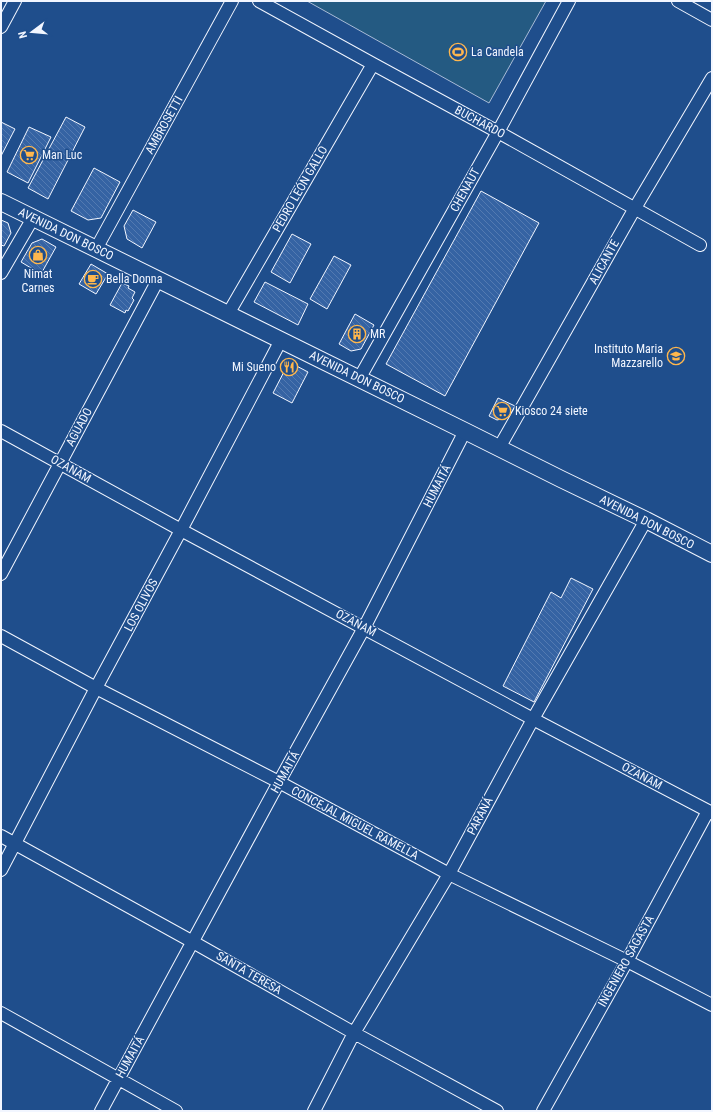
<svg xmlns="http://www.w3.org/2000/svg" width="713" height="1112" font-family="'Roboto Condensed',sans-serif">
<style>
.grass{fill:#245a82;stroke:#a8bbd7}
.building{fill:url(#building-back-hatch);stroke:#f2f6ff}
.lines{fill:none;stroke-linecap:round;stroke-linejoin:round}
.minor-casing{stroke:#f2f6ff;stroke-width:14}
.secondary-casing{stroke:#f2f6ff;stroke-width:18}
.minor{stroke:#1f4e8c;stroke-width:12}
.secondary{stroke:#1f4e8c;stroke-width:16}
.labels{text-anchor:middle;stroke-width:3;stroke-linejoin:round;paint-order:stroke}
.poi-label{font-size:12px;fill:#f2f6ff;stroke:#1f4e8c;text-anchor:start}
.street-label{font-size:12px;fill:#f2f6ff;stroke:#1f4e8c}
</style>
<defs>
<pattern id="building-back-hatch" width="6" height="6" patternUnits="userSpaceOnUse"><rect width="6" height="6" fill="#3563a3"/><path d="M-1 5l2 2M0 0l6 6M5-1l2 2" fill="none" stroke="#537ab1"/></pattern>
</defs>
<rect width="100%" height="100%" fill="#1f4e8c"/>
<path class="grass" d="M 307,1 L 546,1 L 489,103 Z"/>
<path class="building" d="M 66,117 L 85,127 L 48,199 L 28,188 Z
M 1,122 L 15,129 L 1,156 Z
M 29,127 L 51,137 L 28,183 L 7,172 Z
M 94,168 L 120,182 L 101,218 L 88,220 L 71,211 Z
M 481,191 L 539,223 L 445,396 L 386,364 Z
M 133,210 L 156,222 L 142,248 L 127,239 L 124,226 Z
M 1,220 L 8,223 L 11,233 L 4,246 L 1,245 Z
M 292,234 L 311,244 L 290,283 L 271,272 Z
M 42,239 L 56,247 L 41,274 L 21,262 L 32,243 Z
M 334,256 L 351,265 L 327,309 L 310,299 Z
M 91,264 L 108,274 L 96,294 L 79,284 Z
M 265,282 L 308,304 L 298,325 L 254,302 Z
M 122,283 L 129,286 L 128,288 L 135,292 L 132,298 L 134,300 L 128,311 L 126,310 L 125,313 L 110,305 Z
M 355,314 L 374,325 L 361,349 L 351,351 L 339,344 Z
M 289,362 L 308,372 L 292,403 L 273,393 Z
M 498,398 L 515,406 L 509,417 L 497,420 L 489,416 Z
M 571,578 L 593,589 L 534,702 L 503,686 L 551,592 L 561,598 Z"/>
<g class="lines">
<defs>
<path id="minor" d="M 259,1 L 373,64 L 498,132 L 700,245
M 678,1 L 712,20
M 1,27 L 15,1
M 96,249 L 232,1
M 1,273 L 33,218
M 228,314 L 373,64
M 359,379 L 498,132 L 569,1
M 1,431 L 181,530 L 533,719 L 712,813
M 499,448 L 635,208 L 712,78
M 1,574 L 158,280
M 1,636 L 96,688 L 279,782 L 449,874 L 627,961 L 712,1005
M 1,836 L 193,942 L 354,1033 L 497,1111
M 1,870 L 96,688 L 181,530 L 281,340
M 1,1013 L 176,1111
M 101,1111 L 279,782 L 364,628 L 465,431
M 314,1111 L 354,1033 L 449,874 L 533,719 L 646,520
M 543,1111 L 627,961 L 708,811"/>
<path id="secondary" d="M 1,202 L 465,431 L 561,479 L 646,520 L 712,554"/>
</defs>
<use href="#minor" class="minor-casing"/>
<use href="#secondary" class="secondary-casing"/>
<use href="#minor" class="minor"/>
<use href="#secondary" class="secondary"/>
</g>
<defs>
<symbol id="stadium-ring" viewBox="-11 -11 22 22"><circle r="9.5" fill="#1f4e8c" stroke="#ffb74d" stroke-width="1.5"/><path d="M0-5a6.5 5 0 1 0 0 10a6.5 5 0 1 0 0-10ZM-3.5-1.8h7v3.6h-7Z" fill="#ffb74d"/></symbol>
<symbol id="supermarket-ring" viewBox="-11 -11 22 22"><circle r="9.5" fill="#1f4e8c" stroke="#ffb74d" stroke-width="1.5"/><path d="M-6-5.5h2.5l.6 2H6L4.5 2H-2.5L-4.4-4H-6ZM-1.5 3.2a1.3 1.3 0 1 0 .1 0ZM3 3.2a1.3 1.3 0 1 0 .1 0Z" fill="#ffb74d"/></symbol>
<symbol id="shop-ring" viewBox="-11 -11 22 22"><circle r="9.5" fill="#1f4e8c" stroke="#ffb74d" stroke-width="1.5"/><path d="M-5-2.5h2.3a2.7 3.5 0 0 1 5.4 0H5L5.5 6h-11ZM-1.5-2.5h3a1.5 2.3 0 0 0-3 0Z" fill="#ffb74d"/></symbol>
<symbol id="cafe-ring" viewBox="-11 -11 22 22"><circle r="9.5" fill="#1f4e8c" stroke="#ffb74d" stroke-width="1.5"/><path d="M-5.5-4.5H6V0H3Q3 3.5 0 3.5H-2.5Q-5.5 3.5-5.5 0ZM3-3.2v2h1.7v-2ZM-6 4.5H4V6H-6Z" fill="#ffb74d"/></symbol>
<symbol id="building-ring" viewBox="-11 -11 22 22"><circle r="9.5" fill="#1f4e8c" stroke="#ffb74d" stroke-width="1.5"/><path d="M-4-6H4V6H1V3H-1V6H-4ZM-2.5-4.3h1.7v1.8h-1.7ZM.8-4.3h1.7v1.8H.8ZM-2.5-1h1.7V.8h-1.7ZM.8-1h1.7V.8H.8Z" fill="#ffb74d"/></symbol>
<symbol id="school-ring" viewBox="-11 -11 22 22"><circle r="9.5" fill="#1f4e8c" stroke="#ffb74d" stroke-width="1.5"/><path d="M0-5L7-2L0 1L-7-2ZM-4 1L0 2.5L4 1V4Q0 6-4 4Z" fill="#ffb74d"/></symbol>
<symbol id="restaurant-ring" viewBox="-11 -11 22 22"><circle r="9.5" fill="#1f4e8c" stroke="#ffb74d" stroke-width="1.5"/><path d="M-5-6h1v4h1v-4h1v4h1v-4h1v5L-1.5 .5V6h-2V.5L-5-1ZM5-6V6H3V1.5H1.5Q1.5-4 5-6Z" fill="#ffb74d"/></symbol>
</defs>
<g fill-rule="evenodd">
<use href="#stadium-ring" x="448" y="42" width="20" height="20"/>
<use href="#supermarket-ring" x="19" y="145" width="20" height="20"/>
<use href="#shop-ring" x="28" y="245" width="20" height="20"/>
<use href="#cafe-ring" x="83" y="269" width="20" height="20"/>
<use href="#building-ring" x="347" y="324" width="20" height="20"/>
<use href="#school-ring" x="666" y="346" width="20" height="20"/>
<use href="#restaurant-ring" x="279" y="357" width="20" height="20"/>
<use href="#supermarket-ring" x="492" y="401" width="20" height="20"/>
</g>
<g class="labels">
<g class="poi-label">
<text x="471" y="56">La Candela</text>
<text x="42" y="159">Man Luc</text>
<text x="38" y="278" text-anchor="middle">Nimat<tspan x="38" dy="14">Carnes</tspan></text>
<text x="106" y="283">Bella Donna</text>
<text x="370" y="338">MR</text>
<text x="663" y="353" text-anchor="end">Instituto Maria<tspan x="663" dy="14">Mazzarello</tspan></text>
<text x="276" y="371" text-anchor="end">Mi Sueno</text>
<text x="515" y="415">Kiosco 24 siete</text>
</g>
<g class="street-label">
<text transform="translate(480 122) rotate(28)" y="4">BUCHARDO</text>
<text transform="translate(164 125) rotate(-61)" y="4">AMBROSETTI</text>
<text transform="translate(300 189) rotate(-60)" y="4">PEDRO LEÓN GALLO</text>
<text transform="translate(465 190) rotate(-61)" y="4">CHENAUT</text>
<text transform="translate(66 234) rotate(26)" y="4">AVENIDA DON BOSCO</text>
<text transform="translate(604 262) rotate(-61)" y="4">ALICANTE</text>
<text transform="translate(357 377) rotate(26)" y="4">AVENIDA DON BOSCO</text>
<text transform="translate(79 427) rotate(-62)" y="4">AGUADO</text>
<text transform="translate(71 469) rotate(29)" y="4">OZANAM</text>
<text transform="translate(437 486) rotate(-63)" y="4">HUMAITÁ</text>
<text transform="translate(647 522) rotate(27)" y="4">AVENIDA DON BOSCO</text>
<text transform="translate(141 605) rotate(-62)" y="4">LOS OLIVOS</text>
<text transform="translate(356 623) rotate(28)" y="4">OZANAM</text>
<text transform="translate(285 772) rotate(-61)" y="4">HUMAITÁ</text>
<text transform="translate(642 776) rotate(28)" y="4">OZANAM</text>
<text transform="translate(480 816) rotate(-62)" y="4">PARANÁ</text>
<text transform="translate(355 823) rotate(28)" y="4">CONCEJAL MIGUEL RAMELLA</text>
<text transform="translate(626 961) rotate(-61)" y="4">INGENIERO SAGASTA</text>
<text transform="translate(249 973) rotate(30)" y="4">SANTA TERESA</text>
<text transform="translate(130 1057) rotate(-61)" y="4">HUMAITÁ</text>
</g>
</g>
<rect width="713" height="1112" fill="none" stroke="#f2f6ff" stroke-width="4"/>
<g transform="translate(32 32) rotate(254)" stroke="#1f4e8c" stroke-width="3" paint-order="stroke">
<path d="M0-3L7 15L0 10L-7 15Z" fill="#f2f6ff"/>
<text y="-6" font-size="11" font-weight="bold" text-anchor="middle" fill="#f2f6ff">N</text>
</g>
</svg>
